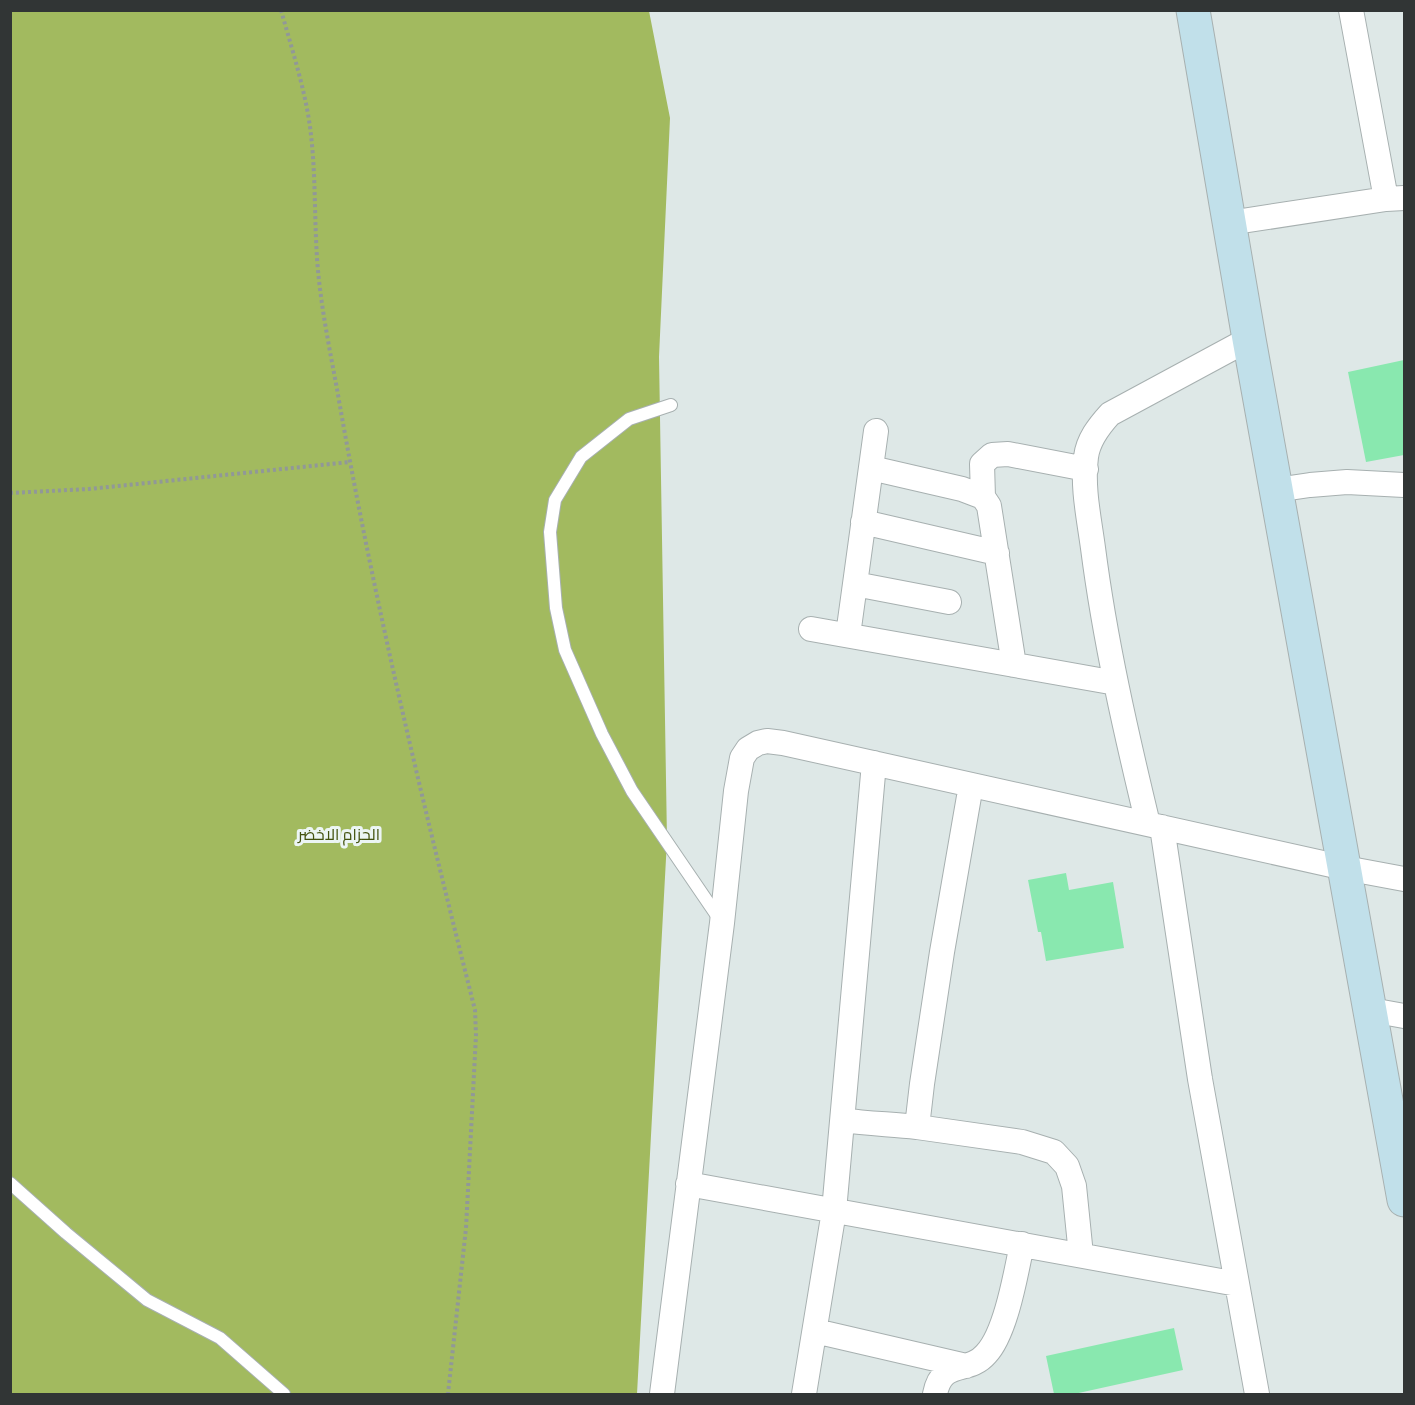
<svg xmlns="http://www.w3.org/2000/svg" width="1415" height="1405" font-family="'Source Sans 3',Cairo,sans-serif">
<style>
.forest{fill:#a2ba5f}
.building{fill:#89e8af}
.lines{fill:none;stroke-linecap:round;stroke-linejoin:round}
.lane-casing{stroke:#a7b0b0;stroke-width:14}
.street-casing{stroke:#a7b0b0;stroke-width:26}
.secondary-casing{stroke:#a7b0b0;stroke-width:35}
.path{stroke:#919898;stroke-width:4;stroke-dasharray:3 3;stroke-linecap:butt}
.lane{stroke:#fff;stroke-width:12}
.street{stroke:#fff;stroke-width:24}
.secondary{stroke:#c1e0ea;stroke-width:33}
.labels{text-anchor:middle;stroke-width:6;stroke-linejoin:round;paint-order:stroke}
.park-label{font-size:16px;fill:#43520e;stroke:#ecf5f4}
</style>
<rect width="100%" height="100%" fill="#dee8e7"/>
<path class="forest" d="M 10,11 L 649,11 L 670,118 L 659,357 L 667,840 L 637,1394 L 11,1394 Z"/>
<path class="building" d="M 1404,360 L 1404,455 L 1366,462 L 1348,372 Z
M 1066,873 L 1069,890 L 1113,882 L 1124,948 L 1046,961 L 1041,932 L 1038,932 L 1028,880 Z
M 1174,1328 L 1183,1370 L 1074,1394 L 1054,1394 L 1046,1356 Z"/>
<g class="lines">
<defs>
<path id="lane" d="M 671,405 L 629,419 L 581,457 L 555,500 L 550,532 L 556,608 L 565,650 L 602,734 L 632,791 L 720,920
M 10,1183 L 66,1233 L 147,1300 L 220,1338 L 284,1394"/>
<path id="street" d="M 1351,10 L 1386,199
M 1229,223 L 1386,199 L 1404,198
M 871,468 L 962,489 L 983,497 L 989,506 L 1014,665
M 1276,490 L 1310,485 L 1347,482 L 1404,485
M 983,497 L 982,464 L 992,455 L 1008,454 L 1086,469
M 863,522 L 997,553
M 855,584 L 949,602
M 811,629 L 1116,683
M 848,635 L 876,431
M 1148,824 C 1126,733 1105,641 1093,548 C 1089,518 1082,487 1086,457 C 1088,440 1099,426 1110,414 L 1249,339
M 1162,827 L 1200,1079 L 1257,1394
M 1371,1010 L 1404,1016
M 843,1120 C 868,1124 892,1124 917,1127 L 922,1084 L 942,952 L 971,785
M 917,1127 L 1022,1142 L 1054,1152 L 1067,1166 L 1074,1186 L 1081,1255
M 688,1184 L 1237,1284
M 815,1331 L 966,1366
M 662,1394 L 722,923 L 736,791 L 742,758 L 748,749 L 758,743 L 767,741 L 783,743 L 1345,868 L 1404,879
M 804,1394 L 834,1211 L 874,763
M 935,1394 C 942,1358 968,1375 986,1354 C 1006,1333 1016,1273 1022,1244"/>
<path id="secondary" d="M 1193,10 L 1249,339 L 1404,1200"/>
</defs>
<use href="#lane" class="lane-casing"/>
<use href="#street" class="street-casing"/>
<use href="#secondary" class="secondary-casing"/>
<path class="path" d="M 281,10 C 291,46 303,83 309,120 C 316,165 314,212 317,258 C 320,302 329,346 337,389 C 373,598 423,804 475,1010 L 476,1035 L 466,1228 L 448,1394
M 10,493 L 89,489 L 350,462"/>
<use href="#lane" class="lane"/>
<use href="#street" class="street"/>
<use href="#secondary" class="secondary"/>
</g>
<g class="labels">
<g class="park-label">
<text x="339" y="840">الحزام الاخضر</text>
</g>
</g>
<rect width="1415" height="1405" fill="none" stroke="#313535" stroke-width="24"/>
</svg>
